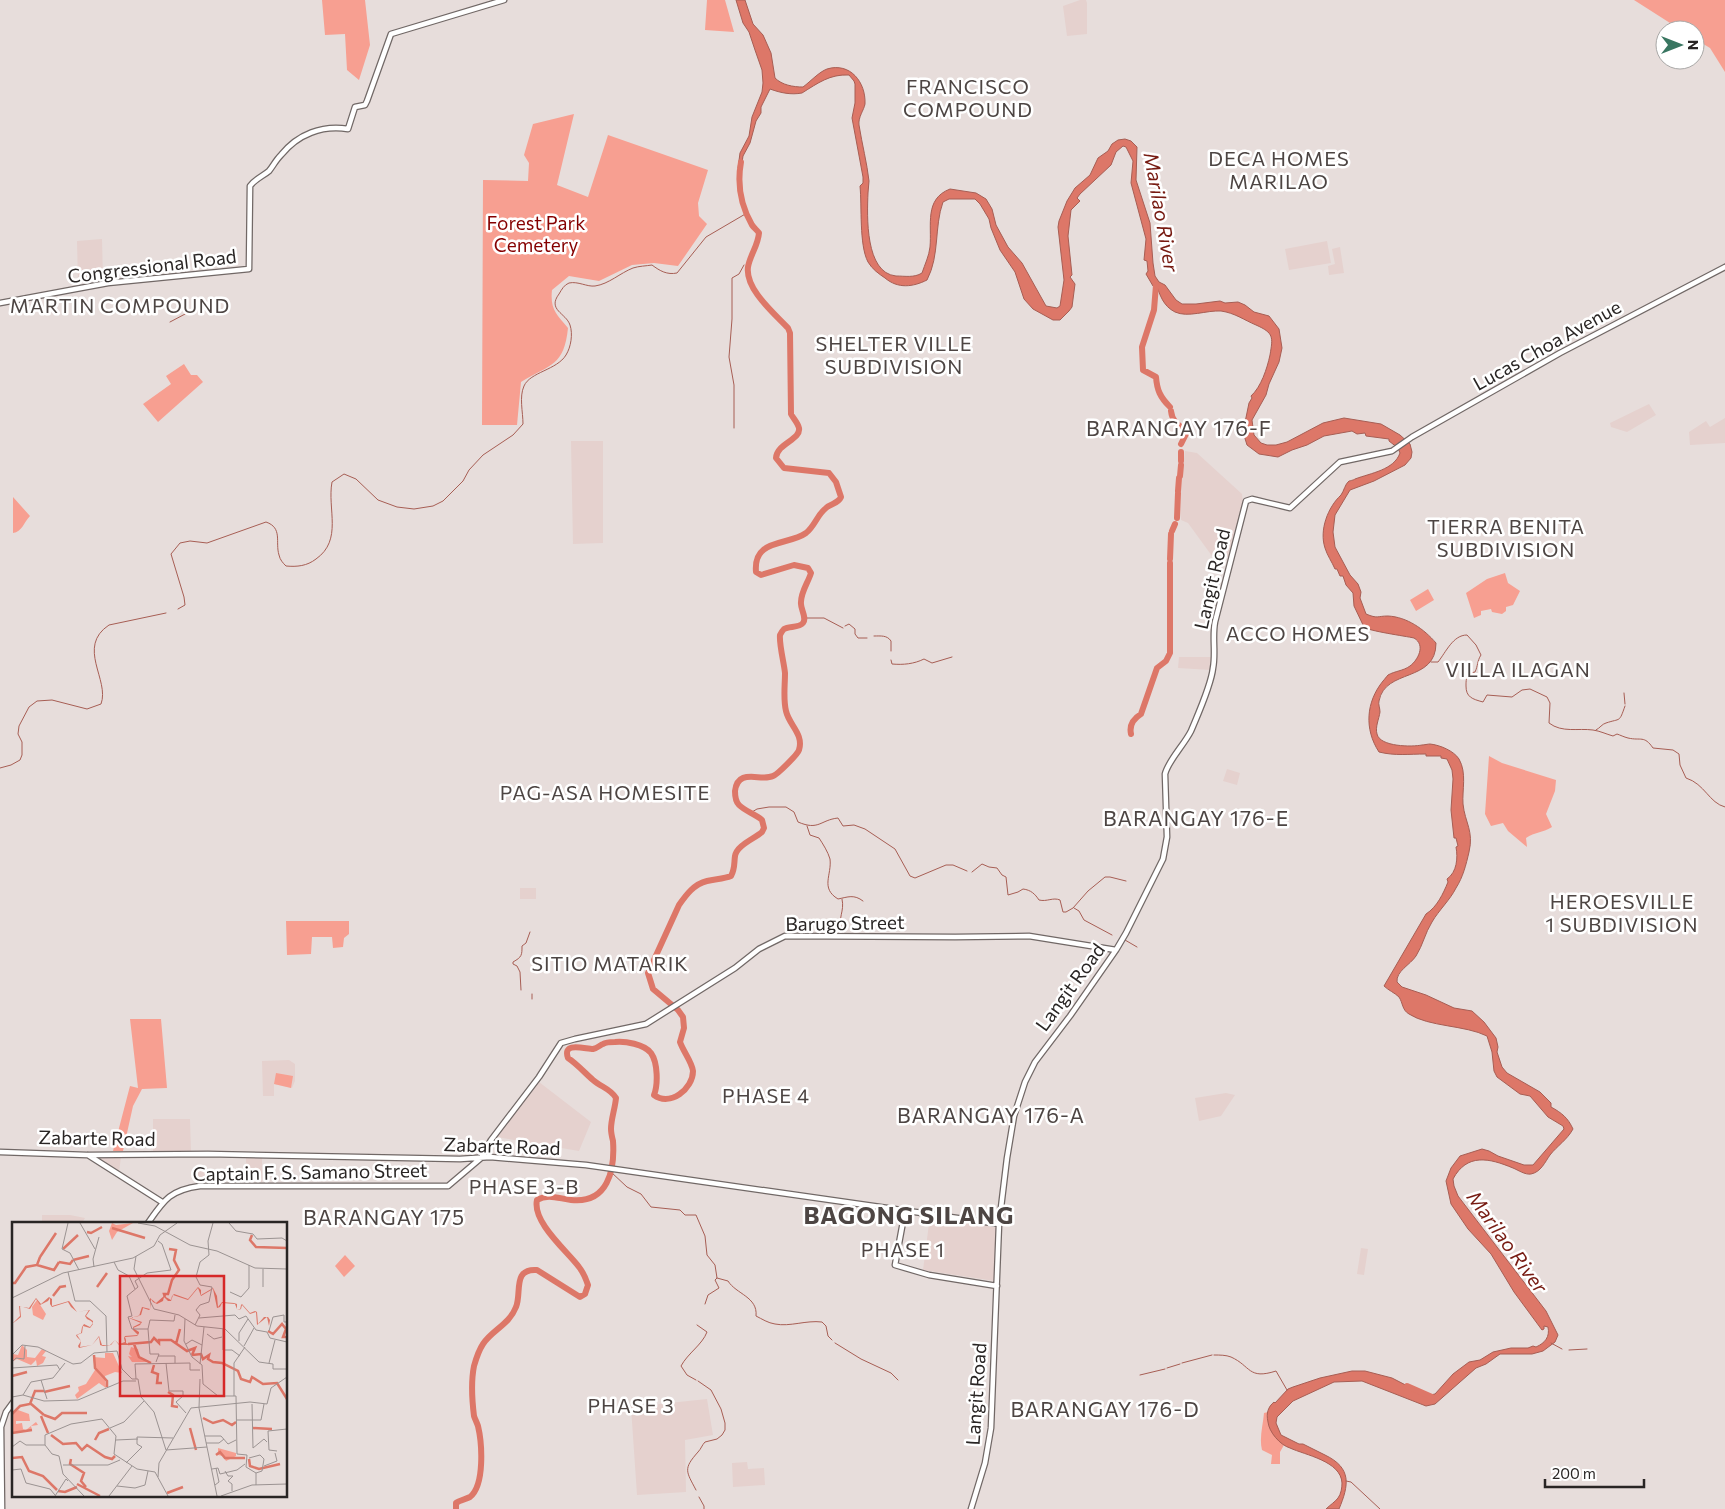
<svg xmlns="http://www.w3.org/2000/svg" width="1725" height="1509" font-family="Commissioner,sans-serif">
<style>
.built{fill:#e5d1ce}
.green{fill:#f79f91}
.water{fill:#dd7768;stroke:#a75e54}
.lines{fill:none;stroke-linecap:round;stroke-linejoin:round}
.stream{stroke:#a75e54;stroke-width:1}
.river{stroke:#dd7768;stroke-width:6}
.secondary-casing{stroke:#716866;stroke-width:7}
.secondary{stroke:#fff;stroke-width:4.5}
.labels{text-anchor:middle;stroke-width:5;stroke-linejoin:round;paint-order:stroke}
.park-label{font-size:19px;fill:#850000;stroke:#fff}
.street-label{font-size:19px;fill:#292524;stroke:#fff}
.neighbourhood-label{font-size:20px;letter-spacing:1px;fill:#4d4543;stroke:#fff}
.water-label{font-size:20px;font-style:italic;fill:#771b12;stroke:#fff}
.quarter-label{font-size:21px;letter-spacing:1px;fill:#4d4543;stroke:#fff}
.district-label{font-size:24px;font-weight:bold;letter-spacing:1px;fill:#4d4543;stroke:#fff}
.inset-river{fill:none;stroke:#dd7768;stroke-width:2.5}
.inset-road{fill:none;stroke:#9b9392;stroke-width:1}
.view{fill:#d62828;fill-opacity:0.15;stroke:#d62828;stroke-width:2.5}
.inset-edge{fill:none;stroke:#292524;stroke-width:2.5}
</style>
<rect width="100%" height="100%" fill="#e7dddb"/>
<path class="built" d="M 1080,0 L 1086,0 L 1087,3 L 1087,34 L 1067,36 L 1063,6 Z
M 102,239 L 103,280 L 78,283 L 77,241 Z
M 1327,241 L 1331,263 L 1289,270 L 1285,249 Z
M 1340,247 L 1344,273 L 1329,275 L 1328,266 L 1335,264 L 1332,249 Z
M 1649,404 L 1656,415 L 1627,432 L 1611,427 L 1610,423 Z
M 1725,418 L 1725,443 L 1690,445 L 1689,432 L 1706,421 L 1710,427 Z
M 603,441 L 603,543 L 573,544 L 571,441 Z
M 1185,451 L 1197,453 L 1242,494 L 1243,504 L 1230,557 L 1212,556 L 1188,523 L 1181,520 L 1180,490 Z
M 1179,657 L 1211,657 L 1211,670 L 1178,668 Z
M 1227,769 L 1240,773 L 1237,785 L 1223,781 Z
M 520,888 L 536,888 L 536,899 L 520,899 Z
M 289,1060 L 295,1064 L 295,1081 L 292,1088 L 274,1084 L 274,1096 L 263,1096 L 262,1061 Z
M 539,1082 L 591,1122 L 579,1151 L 497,1137 Z
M 1226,1093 L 1235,1095 L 1221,1116 L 1199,1121 L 1195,1098 Z
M 153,1119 L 190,1119 L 191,1152 L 153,1152 Z
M 96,1156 L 121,1157 L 119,1172 Z
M 246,1157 L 262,1157 L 262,1182 L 246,1182 Z
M 197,1170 L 214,1170 L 213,1182 L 198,1183 Z
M 42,1215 L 70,1215 L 85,1218 L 82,1223 L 42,1223 Z
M 930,1216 L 998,1226 L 995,1281 L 923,1270 Z
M 353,1218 L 353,1228 L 336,1228 L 335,1219 Z
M 1361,1248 L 1368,1249 L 1364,1275 L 1357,1274 Z
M 707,1399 L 713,1435 L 685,1440 L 686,1492 L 637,1495 L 631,1407 Z
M 747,1462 L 748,1469 L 764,1468 L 765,1485 L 733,1487 L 732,1463 Z"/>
<path class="green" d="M 322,0 L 365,0 L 370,45 L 359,80 L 347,70 L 345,34 L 325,35 Z
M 707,0 L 725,0 L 734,32 L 705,30 Z
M 1634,0 L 1725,0 L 1725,72 L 1710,48 L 1695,39 L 1695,30 L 1681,30 Z
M 574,114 L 557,185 L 588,197 L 608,135 L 708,170 L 698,203 L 699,216 L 707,224 L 678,266 L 654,263 L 632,265 L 599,281 L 569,276 L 552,290 C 550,309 556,314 568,328 C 564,366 551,364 521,382 L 517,425 L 482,425 L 483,180 L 528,181 L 529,163 L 524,155 L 533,124 Z
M 184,364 L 191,375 L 197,375 L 203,382 L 158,422 L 143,404 L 171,384 L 166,376 Z
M 13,497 L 30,516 C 24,522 22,532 13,533 Z
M 1505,573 L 1508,583 L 1520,591 L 1513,605 L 1506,607 L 1506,611 L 1502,614 L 1492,612 L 1491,609 L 1481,611 L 1481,615 L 1474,618 L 1466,593 L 1487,579 Z
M 1428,589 L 1434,600 L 1416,611 L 1410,600 Z
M 1489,756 L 1502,763 L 1556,780 L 1555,791 L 1546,814 L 1552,827 C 1542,833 1535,832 1526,838 L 1527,847 L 1508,831 L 1503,823 L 1491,826 L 1485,814 Z
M 286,921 L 349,921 L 349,934 L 344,938 L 343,947 L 333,948 L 332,937 L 312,937 L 311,954 L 287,955 Z
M 130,1019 L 161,1019 L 167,1088 L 142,1089 L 133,1106 L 123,1151 L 113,1151 L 130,1086 L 138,1088 Z
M 276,1073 L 293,1076 L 291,1088 L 274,1084 Z
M 345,1255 L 355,1266 L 344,1277 L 335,1266 Z
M 1268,1412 C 1266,1425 1275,1436 1284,1445 L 1280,1452 L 1280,1464 L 1271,1464 L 1272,1455 L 1262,1450 C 1259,1438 1263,1425 1264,1413 Z"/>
<path class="water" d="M 736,0 L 745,0 L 753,24 L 763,35 L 771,53 L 775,78 C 782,85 793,87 803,87 C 811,81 819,72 827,69 C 850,62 866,82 865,104 C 864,110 858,117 859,125 C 862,144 867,163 869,181 C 869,185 868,189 868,193 C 867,216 865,273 896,276 C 905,276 914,278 922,273 C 925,264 929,256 930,247 C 932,225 924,199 950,189 L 976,193 L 986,199 L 992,209 L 996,225 L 1008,247 L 1022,263 L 1046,306 L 1057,308 L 1060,306 L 1064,280 L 1058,227 L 1059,221 L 1067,201 L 1075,188 L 1090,175 L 1098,158 L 1108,151 L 1112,144 L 1118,140 L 1125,139 L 1131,141 L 1137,147 L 1136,180 L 1150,223 L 1153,263 L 1155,276 L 1159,282 L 1165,285 L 1176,300 L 1182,304 L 1196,304 L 1220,301 L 1225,303 L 1238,302 L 1245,305 L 1254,312 L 1269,316 L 1279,329 L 1282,348 L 1279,362 L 1269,384 L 1266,395 L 1252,420 L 1254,435 L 1261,443 L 1267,445 L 1276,445 L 1287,442 L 1323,423 L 1344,418 L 1381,424 L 1400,435 L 1410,444 L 1412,452 L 1411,458 L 1405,465 L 1374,481 L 1350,490 L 1335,515 L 1333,532 L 1335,547 L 1350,575 L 1358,584 L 1361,592 L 1360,598 L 1366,614 C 1378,619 1377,616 1388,616 C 1407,617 1424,629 1436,643 C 1436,683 1385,668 1379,701 C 1378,704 1380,708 1380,712 C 1379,719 1375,727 1377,734 C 1380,747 1412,747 1422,745 C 1424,745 1428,744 1430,744 C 1440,745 1454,751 1459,759 C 1467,773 1462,790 1463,804 C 1465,823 1474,831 1469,852 C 1466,865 1463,877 1456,888 C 1450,900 1439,910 1432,922 C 1425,933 1423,945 1416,956 C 1410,965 1396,971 1397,982 L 1402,987 L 1426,995 L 1454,1008 L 1472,1011 L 1484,1022 L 1496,1038 L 1498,1047 L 1497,1052 L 1502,1067 L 1507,1073 L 1540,1092 L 1551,1103 L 1551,1107 C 1562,1113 1568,1118 1573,1129 C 1567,1140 1557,1146 1550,1155 C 1545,1162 1541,1172 1531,1174 C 1525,1175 1518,1170 1513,1168 C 1489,1158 1467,1153 1453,1179 L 1454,1186 L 1458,1196 L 1546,1311 L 1558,1335 L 1555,1342 L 1543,1351 L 1532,1354 L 1500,1354 L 1486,1364 L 1476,1368 L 1435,1404 L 1426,1406 L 1362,1381 L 1334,1382 L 1293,1401 L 1277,1417 L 1276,1423 L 1281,1435 L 1299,1444 L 1303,1444 C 1310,1448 1318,1451 1325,1455 C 1352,1468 1349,1485 1339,1509 L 1326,1509 C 1330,1505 1335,1502 1338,1498 C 1341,1494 1342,1488 1342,1483 C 1341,1461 1305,1455 1290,1448 C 1280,1445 1269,1432 1268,1422 C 1266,1413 1268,1407 1274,1402 L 1275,1403 L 1288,1389 L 1293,1387 L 1320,1378 L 1352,1371 L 1365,1371 L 1392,1378 L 1423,1394 L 1430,1395 L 1435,1394 L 1453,1374 L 1469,1362 L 1480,1360 L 1493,1352 L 1511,1348 L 1528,1348 L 1533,1346 L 1536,1347 C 1545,1343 1550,1337 1548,1327 L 1544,1326 L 1544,1329 L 1542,1330 L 1514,1292 L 1491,1254 L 1468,1229 L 1451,1204 L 1446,1181 L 1451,1168 L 1460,1156 L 1482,1149 L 1489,1151 L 1498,1156 L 1524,1165 L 1533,1165 L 1564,1129 L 1563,1126 L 1548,1117 L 1530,1096 L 1520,1094 L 1497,1077 L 1494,1071 L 1492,1052 L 1487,1036 C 1465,1025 1429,1027 1409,1014 C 1402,1010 1403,1003 1399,997 C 1395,993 1388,990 1384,986 L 1426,914 C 1437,907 1443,894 1448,882 L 1447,879 C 1457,872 1458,858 1456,847 L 1458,846 L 1456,838 L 1454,838 L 1451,810 L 1453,779 L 1452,770 L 1447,759 L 1441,758 L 1441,756 L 1426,756 L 1426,754 C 1409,754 1395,756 1379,752 C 1364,729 1366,702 1383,681 C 1384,680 1387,676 1388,675 C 1395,671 1403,671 1410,666 C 1418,660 1426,645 1414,638 C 1405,636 1368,631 1364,627 L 1354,606 L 1353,593 L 1346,585 L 1343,576 L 1340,576 L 1337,569 L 1335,569 C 1332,562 1327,555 1325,548 C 1319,530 1328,507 1341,495 C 1344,491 1345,484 1349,481 C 1349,481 1354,480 1355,479 C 1371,473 1394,470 1400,453 L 1398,448 L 1389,441 L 1389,439 L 1366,436 L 1365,433 L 1357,434 L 1352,431 L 1324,436 L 1307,445 L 1292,450 L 1278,457 L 1259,454 L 1247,445 L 1243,432 L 1249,403 L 1252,398 L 1251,396 C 1261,387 1267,369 1270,355 C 1273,337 1274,333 1256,325 C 1244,320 1235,313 1221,311 C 1207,310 1188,318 1175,312 C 1163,306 1160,295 1156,284 L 1153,286 L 1146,274 L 1148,271 L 1147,261 L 1144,260 L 1146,239 L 1131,183 L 1133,161 L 1126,147 L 1123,146 L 1116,152 L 1111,165 L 1080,194 L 1077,198 L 1080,201 L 1071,210 L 1068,236 L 1072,275 L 1070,277 L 1075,284 L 1072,307 L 1069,311 L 1060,320 L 1053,320 L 1033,309 L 1024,299 L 1015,272 L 1000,250 L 991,228 L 989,219 L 980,204 L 975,199 L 949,199 L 943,202 C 934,227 940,255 927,280 C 913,287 898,289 885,278 C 879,274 872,269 868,262 C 859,245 862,206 860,186 L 863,183 L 863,177 L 852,118 L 855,103 L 855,84 L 854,81 L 849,75 C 830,74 818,83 802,93 C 791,95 781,93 770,89 L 761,107 L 761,113 L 756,121 L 750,143 L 743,156 L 741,169 L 738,168 L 740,153 L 749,136 L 752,117 L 762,92 L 763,83 L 762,70 L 755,50 L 749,32 L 743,23 Z"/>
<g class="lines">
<path class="stream" d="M 748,262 L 751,260
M 170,322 L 187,313
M 734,428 L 734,385 L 729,357 L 732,319 L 732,278 L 739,274 L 744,265
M 178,609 L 185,605 L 184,597 L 171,554 L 180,543 L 190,541 L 207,543 L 266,522 C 283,528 275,542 279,555 C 280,560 283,563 286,566 C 297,567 307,566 316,559 C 343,540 327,509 332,482 L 344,474 L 356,479 L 378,500 L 397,507 L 414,509 L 433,506 L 443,501 L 463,481 L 469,470 L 483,455 L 513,435 L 523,424 C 523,412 519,397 524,386 C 530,372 557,370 566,355 C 571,347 573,334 570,325 C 566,313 547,310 559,294 C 562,289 564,285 569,283 C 578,281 587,287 595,286 C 609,284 620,273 633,268 C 639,266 646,266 652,265 C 660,271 667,275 677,273 L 706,237 L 747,213
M 804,618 L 824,618 L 843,628
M 845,626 L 849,624 L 855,629 L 855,634 L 858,638 L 867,638
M 874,636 C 881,636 887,635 891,641 L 891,651
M 891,660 L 892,664 C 903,665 914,664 924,659 L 932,663 L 952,657
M 1431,662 L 1438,662 C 1446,652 1453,635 1467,635 L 1476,645 L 1481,655 C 1477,661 1478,666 1475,672 L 1470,673 C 1466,678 1466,680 1466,686 C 1466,697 1472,699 1483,702 L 1487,695 L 1512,697 L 1522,690 L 1530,689 L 1547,697 L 1550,703 L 1549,723 C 1562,733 1578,728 1593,730 C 1600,731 1606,734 1613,736 L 1617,734 C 1620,735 1624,737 1628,738 C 1641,741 1644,735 1653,748 L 1673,750 L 1679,754 L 1680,765 L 1686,778 C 1705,784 1709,803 1725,807
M 1624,693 L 1625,704
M 1596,730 C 1600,728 1602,724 1606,723 C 1621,718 1619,723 1625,706
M 0,768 L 11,765 L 20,760 L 22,755 L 22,742 L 18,734 L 19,726 L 29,707 L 37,701 L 52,700 L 87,709 L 101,704 C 110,680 76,647 109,625 L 166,613
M 752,812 L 757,809 L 769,807 L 786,807 L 794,812 L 798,822 C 819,831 820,820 838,818 L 843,826 L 854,825 L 865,829 L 895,849 L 910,876 L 915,878 L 946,865 L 953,865 L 967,871
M 807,826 L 810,835 L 819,838 C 823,844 828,852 830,859 C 832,875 820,888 838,899 C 848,897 854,894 863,901
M 972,872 L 982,864 L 989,867 L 997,868 L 1002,875 L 1006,877 L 1008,895 L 1018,892 L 1023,889 C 1031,890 1035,894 1039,900 C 1047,902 1053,897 1060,900 L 1063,912 L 1066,912 L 1073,908 L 1088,891 L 1105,877 L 1110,877 L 1126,881
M 1074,908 L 1079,911 L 1084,920 L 1112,935
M 842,932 C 837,917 845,912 842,899
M 1125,940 L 1137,947
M 521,990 L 520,972 L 517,966 L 513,964 L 513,962 C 522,957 522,955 522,946 L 526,943 L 530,932
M 532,999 L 532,994
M 611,1172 L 627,1187 L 641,1194 L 651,1207 L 680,1210 L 685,1215 L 696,1215 L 705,1236 L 707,1255 L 715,1265 L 717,1278 L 715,1280 L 719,1288 L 708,1295 L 705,1304
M 717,1278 L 728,1281 C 736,1294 758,1297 756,1316 C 762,1319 768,1323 775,1324 C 790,1327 806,1320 822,1322 L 826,1326 L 828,1336 L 832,1340
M 835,1343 L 861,1359 L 891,1373 L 898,1380
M 1551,1343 L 1562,1349
M 1569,1350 L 1587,1349
M 1214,1355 C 1220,1355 1226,1355 1231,1357 C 1251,1366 1248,1380 1276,1371 L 1287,1390
M 1182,1363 L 1212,1355
M 1167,1368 L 1180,1364
M 1140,1375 L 1165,1369
M 696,1380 L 687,1375 L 681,1366 C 688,1353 702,1345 707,1332 L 697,1325
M 1346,1481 L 1351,1482 L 1380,1509
M 696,1490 C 686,1471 683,1469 698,1452 C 701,1449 702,1445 705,1442 L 717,1439 L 722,1435 L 725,1430 L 725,1423 L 721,1409 L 711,1390 L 698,1381
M 699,1497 L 704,1506 L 704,1509"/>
<path class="river" d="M 1156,285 L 1154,310 L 1142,347 L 1143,370 L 1156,377 C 1157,390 1160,397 1170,407
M 1171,411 C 1172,420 1177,426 1186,429 L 1187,432 L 1181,444
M 1181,452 L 1181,461
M 1180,476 L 1181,465
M 1178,491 L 1179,478
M 1177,518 L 1178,493
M 1172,531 L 1175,524
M 1170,559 L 1171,534
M 1131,734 C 1129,725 1133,719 1141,714 L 1157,668 L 1166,661 L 1170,653 L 1170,563
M 1407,1386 L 1432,1397
M 456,1509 L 456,1503 C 460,1500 466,1499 470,1497 C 485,1485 482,1443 478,1426 C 477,1423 475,1419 474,1416 C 472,1400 471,1381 474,1366 C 476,1359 479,1350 483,1344 C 492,1330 509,1325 516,1307 C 522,1293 512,1268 537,1270 L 580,1297 L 585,1294 L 588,1285 C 586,1279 583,1272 579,1267 C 567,1251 532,1222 537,1200 C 548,1193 560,1199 571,1200 C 608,1204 615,1170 613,1141 C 612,1137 611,1133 611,1129 C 611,1119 615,1109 616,1098 C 611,1089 601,1087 593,1080 C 585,1073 577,1064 568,1058 C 562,1041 585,1049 593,1049 C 598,1048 600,1045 603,1044 C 606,1042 612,1042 615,1042 C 625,1041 644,1044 651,1053 C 658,1063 658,1085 654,1095 C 670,1107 693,1089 693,1071 C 692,1062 683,1051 680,1042 L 684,1028 L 683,1017 L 678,1010 L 653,989 L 648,973 L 679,905 C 686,895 694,884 707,881 C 715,879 724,879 731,876 C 735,869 734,863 735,856 C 737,845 754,839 762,832 L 764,828 L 762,820 C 755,814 745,811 739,805 C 736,802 735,796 735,791 C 738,767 761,782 773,776 C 777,775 798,754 799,750 C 804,734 789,725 786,711 C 783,699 785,686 785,673 C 784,663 779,644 780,635 C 781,633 783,630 784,629 C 789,626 799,628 803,623 C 807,618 801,610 801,604 C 800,593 808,583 811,573 L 808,568 L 794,565 L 761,575 L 756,572 C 753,538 788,546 806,533 C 815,526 817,515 826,508 C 831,503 838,504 841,497 L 836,482 L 829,473 L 784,468 L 776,458 C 777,443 801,440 799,428 C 798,423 793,418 791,414 L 790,333 L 788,328 C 774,313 745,289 748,267 C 750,255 758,246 759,233 C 757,230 754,228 752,225 C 741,206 737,184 741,162"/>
<defs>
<path id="secondary" d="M 0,303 L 108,283 L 249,269 L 250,186 C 255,179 263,176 269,171 C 273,166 276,160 281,155 C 298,134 322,125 348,129 L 355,107 L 365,105 L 367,101 L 391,34 L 504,0
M 0,1152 L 87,1155 L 208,1154 L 460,1159 L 490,1157 L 586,1165 L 999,1224
M 88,1155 L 162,1202
M 905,1211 L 895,1265 L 929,1275 L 997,1286
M 148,1223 C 164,1200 170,1190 200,1186 L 448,1186 L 481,1158 L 491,1140 L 539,1077 L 561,1043 L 575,1039 L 646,1024 L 735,968 L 759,949 L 785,936 L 955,937 L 1029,936 L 1116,950
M 2,1509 L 1,1427 L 6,1412 L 14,1401
M 971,1509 L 985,1463 L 991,1428 L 999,1224 L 1007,1158 L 1014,1116 L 1025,1082 L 1035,1062 L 1070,1016 L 1116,950 L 1126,933 L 1163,859 L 1167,837 L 1165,774 C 1168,761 1184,745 1191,731 C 1198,714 1211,686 1213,668 C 1216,653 1212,637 1215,622 L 1246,501 L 1252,499 L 1290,508 L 1340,462 L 1392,451 L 1412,437 L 1560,353 L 1725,267"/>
</defs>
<use href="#secondary" class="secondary-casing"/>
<use href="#secondary" class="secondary"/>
</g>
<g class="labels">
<g class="park-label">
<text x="536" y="230">Forest Park<tspan x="536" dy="22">Cemetery</tspan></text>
</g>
<g class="street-label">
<text transform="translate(152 266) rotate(-7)" y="7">Congressional Road</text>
<text transform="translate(1547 345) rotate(-29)" y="7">Lucas Choa Avenue</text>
<text transform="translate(1212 579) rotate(-77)" y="7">Langit Road</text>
<text transform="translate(845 923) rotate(-1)" y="7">Barugo Street</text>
<text transform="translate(1070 987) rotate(-54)" y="7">Langit Road</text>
<text transform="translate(97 1138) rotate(1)" y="7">Zabarte Road</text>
<text transform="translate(502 1146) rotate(2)" y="7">Zabarte Road</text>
<text transform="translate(310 1172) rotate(-1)" y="7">Captain F. S. Samano Street</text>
<text transform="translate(976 1394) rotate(-86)" y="7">Langit Road</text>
</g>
<g class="neighbourhood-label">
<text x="968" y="94">FRANCISCO<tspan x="968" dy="23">COMPOUND</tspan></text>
<text x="1279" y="166">DECA HOMES<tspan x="1279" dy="23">MARILAO</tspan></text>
<text x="120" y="313">MARTIN COMPOUND</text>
<text x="894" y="351">SHELTER VILLE<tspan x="894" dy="23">SUBDIVISION</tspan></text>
<text x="1506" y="534">TIERRA BENITA<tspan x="1506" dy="23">SUBDIVISION</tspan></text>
<text x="1298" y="641">ACCO HOMES</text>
<text x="1518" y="677">VILLA ILAGAN</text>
<text x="605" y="800">PAG-ASA HOMESITE</text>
<text x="1622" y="909">HEROESVILLE<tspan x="1622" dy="23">1 SUBDIVISION</tspan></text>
<text x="610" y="971">SITIO MATARIK</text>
<text x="766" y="1103">PHASE 4</text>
<text x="524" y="1194">PHASE 3-B</text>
<text x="903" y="1257">PHASE 1</text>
<text x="631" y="1413">PHASE 3</text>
</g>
<g class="water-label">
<text transform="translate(1161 212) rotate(80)" y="7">Marilao River</text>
<text transform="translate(1507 1242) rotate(54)" y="7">Marilao River</text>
</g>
<g class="quarter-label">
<text x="1179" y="436">BARANGAY 176-F</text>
<text x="1196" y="826">BARANGAY 176-E</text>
<text x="991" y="1123">BARANGAY 176-A</text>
<text x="384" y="1225">BARANGAY 175</text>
<text x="1105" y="1417">BARANGAY 176-D</text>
</g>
<g class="district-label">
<text x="909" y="1224">BAGONG SILANG</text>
</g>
</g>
<g transform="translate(12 1222)">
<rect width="275" height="275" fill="#e7dddb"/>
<path d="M 100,1 L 104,3 L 121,1 L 105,10 L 100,18 L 97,9 ZM 25,78 L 34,92 L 31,98 L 21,93 L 20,85 ZM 10,123 L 15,128 L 15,135 L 23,136 L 30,127 L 34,129 L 30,134 L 34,135 L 31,141 L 25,144 L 24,138 L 19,143 L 5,137 L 0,140 L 1,132 L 6,133 ZM 119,125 L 126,127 L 127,134 L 137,140 L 120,140 L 116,134 L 120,135 L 117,132 ZM 93,131 L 101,131 L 110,151 L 103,150 L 93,154 L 94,166 L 87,161 L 65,177 L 63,173 L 67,169 L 66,165 L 74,162 L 83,148 L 81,135 L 93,136 ZM 6,188 L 17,192 L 18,199 L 4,199 L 4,202 L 10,201 L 11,207 L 14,208 L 24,200 L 26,203 L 19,204 L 20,208 L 0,211 L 0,192 ZM 206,226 L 224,231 L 224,234 L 214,239 L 217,244 L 211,234 L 206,233 Z" fill="#f79f91"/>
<path d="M 186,65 L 189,68 L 189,73 L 201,66 L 205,74 L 206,85 L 210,80 L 222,81 L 225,82 L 225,87 L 228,88 L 229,83 L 230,82 L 238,91 L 243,89 L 245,90 L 246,102 L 252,95 L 256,95 L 258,98 L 257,104 L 255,95 L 245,103 L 244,90 L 238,92 L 230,83 L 229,87 L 227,88 L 225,87 L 223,82 L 210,81 L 208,85 L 205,86 L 201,67 L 189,74 L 186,66 L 176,78 L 161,73 L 159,79 L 156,79 L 152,75 L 151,79 L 145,82 L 141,80 L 139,77 L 138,87 L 137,88 L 131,86 L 129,93 L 118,96 L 130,100 L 128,103 L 121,106 L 127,110 L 127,111 L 126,113 L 125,114 L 113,115 L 114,118 L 114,121 L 119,123 L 107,123 L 103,118 L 99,123 L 91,124 L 88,123 L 88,122 L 87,115 L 80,123 L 67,126 L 66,124 L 69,119 L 65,115 L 64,113 L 69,111 L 70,105 L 72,102 L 78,105 L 81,101 L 79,99 L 75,97 L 73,94 L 77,88 L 65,90 L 59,85 L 56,80 L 40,85 L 38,82 L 38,76 L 36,79 L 28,83 L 24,77 L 18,87 L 8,84 L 9,95 L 0,102 L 8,94 L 7,84 L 17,86 L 24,76 L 29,82 L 37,75 L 40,77 L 40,84 L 57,79 L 65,90 L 78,88 L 74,94 L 81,99 L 81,102 L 78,106 L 71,104 L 70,111 L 65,113 L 69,119 L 68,125 L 80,123 L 87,114 L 90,123 L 98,123 L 103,118 L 107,122 L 113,120 L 112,116 L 113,114 L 126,113 L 121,108 L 121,105 L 129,101 L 117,96 L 127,94 L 130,85 L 138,87 L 138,76 L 144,81 L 152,74 L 159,78 L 160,74 L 162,72 L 176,77 Z" fill="#dd7768"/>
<path class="inset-river" d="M 100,6 L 133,16M 75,10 L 79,11 L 90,5M 240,13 L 238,18 L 244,25 L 275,26M 51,27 L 66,13M 28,35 L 44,11M 61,38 L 77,34M 47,40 L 58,42 L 61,38M 25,43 L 42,48 L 47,40M 0,61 L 3,61 L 14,45 L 25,43 L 28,35M 85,65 L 95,51M 41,74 L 48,65 L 54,64M 153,75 L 152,72 L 156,72 L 160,58 L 167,48 L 162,38 L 164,28 L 157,27M 256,109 L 261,112 L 270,102 L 274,107 L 271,115 L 275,115M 116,122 L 139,120 L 142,116 L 147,121 L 147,118 L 159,118 L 175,129 L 183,126 L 180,133M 122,122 L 127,135 L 139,141M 164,122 L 168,107M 82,133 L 83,146 L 95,159 L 95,165M 180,133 L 189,132 L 191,137 L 197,133 L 196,137 L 201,140 L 210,141 L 226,149 L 229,157 L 238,160 L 240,155 L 251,162 L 265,161 L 275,177M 142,143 L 140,150 L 146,152 L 145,161 L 150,161M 0,154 L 15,150M 32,170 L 58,164M 156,170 L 161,173 L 160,184 L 166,185M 18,181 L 32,193M 0,192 L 8,184 L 18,182 L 23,169 L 32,169M 32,193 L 43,197 L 50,191 L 75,191M 29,194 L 36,211M 191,196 L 201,201 L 211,198 L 220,203 L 224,200M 178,206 L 184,228M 241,206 L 260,207M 0,211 L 20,208M 39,213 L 51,222 L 64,221 L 70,228 L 75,223 L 93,235 L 100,237 L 103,234M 83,218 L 87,211 L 97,207M 204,233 L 208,230 L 213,236 L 233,236M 0,236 L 10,235 L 17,249 L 31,254 L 45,268M 59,237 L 58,242 L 72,251 L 69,259 L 74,265M 237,237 L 238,244 L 247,247 L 268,242M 65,262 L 88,274M 46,269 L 53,270 L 65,265M 155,271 L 171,265"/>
<path class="inset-road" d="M 56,1 L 50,27 L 58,31 L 67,48M 68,1 L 83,27M 126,1 L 143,4 L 178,23 L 205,29 L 243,46 L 275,47M 217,1 L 224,9 L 241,12 L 245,17 L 270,16 L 275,19M 146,19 L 150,22 L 159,48 L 135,51 L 123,59 L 126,65 L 115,74 L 120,94 L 116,95 L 120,107 L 136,107 L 138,98 L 162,99 L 163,93M 124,34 L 122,47 L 142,87 L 167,93 L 185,104 L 213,107 L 247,140 L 261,142 L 261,147 L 275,147M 102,40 L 106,48 L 117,54 L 123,67M 82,45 L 81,37 L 87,15M 251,47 L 251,65M 56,50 L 63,79 L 78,79 L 94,94 L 95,130M 218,70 L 229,75 L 237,66 L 237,43M 0,76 L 51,51 L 121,36 L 142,24 L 148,13 L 165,1M 187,96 L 223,93 L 227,97M 173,97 L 172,119 L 180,135 L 190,143 L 191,162 L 206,174 L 224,174 L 225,232 L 235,233 L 234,245 L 244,251 L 244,263M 227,97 L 234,94 L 244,108 L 255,110 L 258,116 L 275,120M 183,103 L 188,93 L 184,88 L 188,83 L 197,80 L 200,65 L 188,63 L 184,55 L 188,40 L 197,33 L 196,19 L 201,1M 136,107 L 138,132 L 147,132 L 144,140M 211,107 L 211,128 L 220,128 L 228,134M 257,109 L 261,95 L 272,93 L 272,100 L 275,100M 195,112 L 202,117 L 210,115M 227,119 L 227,111 L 236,97M 174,122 L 180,118 L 190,123M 232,124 L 242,106M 0,133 L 10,123 L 26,125 L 61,142 L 69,141 L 82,131 L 105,129 L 110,147 L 120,157 L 126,157 L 129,175 L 142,190 L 154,228M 146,134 L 163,134 L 163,141M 0,140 L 4,136 L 12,137 L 13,124M 154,141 L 157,169 L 171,169 L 171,174 L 164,180 L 174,191M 257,141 L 263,118M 188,142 L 192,105M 0,146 L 45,143 L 48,148M 124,157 L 123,142 L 178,141 L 178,148 L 188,148M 188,157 L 187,186 L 205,274M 29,158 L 35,177M 11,173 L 19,160 L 41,156 L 53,141M 222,174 L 222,141 L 233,125M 0,175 L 11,173 L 32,179 L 66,178 L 111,159 L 124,159M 240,182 L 241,226M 225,198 L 249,198 L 252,182M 98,206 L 112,200 L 132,179M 193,214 L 209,214 L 216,222 L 224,218M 104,218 L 126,217M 194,221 L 207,221 L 212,217M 33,223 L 33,213 L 59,202 L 90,197 L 104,214 L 102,232 L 125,247 L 143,250 L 156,274M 33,223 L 40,232 L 47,234 L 51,252 L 72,274M 0,225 L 8,219 L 14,223 L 33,223M 241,226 L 252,217 L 255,220M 154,228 L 195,225M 265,229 L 257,228 L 256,209 L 275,207M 237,236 L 248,233 L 252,237M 114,241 L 130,225 L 125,222 L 125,215 L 161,216M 51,243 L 96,243 L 108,238M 252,244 L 265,239 L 263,231M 200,247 L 206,246 L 208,252 L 225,248 L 233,242M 0,248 L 9,247 L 14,261 L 38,267 L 43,273M 213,249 L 216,254 L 221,254 L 216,259 L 220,262 L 220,269M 244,251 L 250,249 L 252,237M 146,255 L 147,241 L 179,186 L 238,180 L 255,182 L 259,166 L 275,155M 203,263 L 207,260 L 204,246M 105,264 L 123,266 L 133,263 L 136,249M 43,274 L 54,257 L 56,259M 97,274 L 120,244M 209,274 L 240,263 L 275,262"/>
<path class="view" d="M 108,54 L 212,54 L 212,174 L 108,174 Z"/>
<rect width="275" height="275" class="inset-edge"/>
</g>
<g transform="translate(1680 45) rotate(90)"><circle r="24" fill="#ffffff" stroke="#a9a8a7"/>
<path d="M0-4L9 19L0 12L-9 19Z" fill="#397661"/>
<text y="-8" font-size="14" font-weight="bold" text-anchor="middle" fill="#292524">N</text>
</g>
<path d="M1545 1479v8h99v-8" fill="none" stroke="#292524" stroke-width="2.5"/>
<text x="1552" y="1479" font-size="15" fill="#292524" stroke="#ffffff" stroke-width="4" paint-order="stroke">200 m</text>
</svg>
